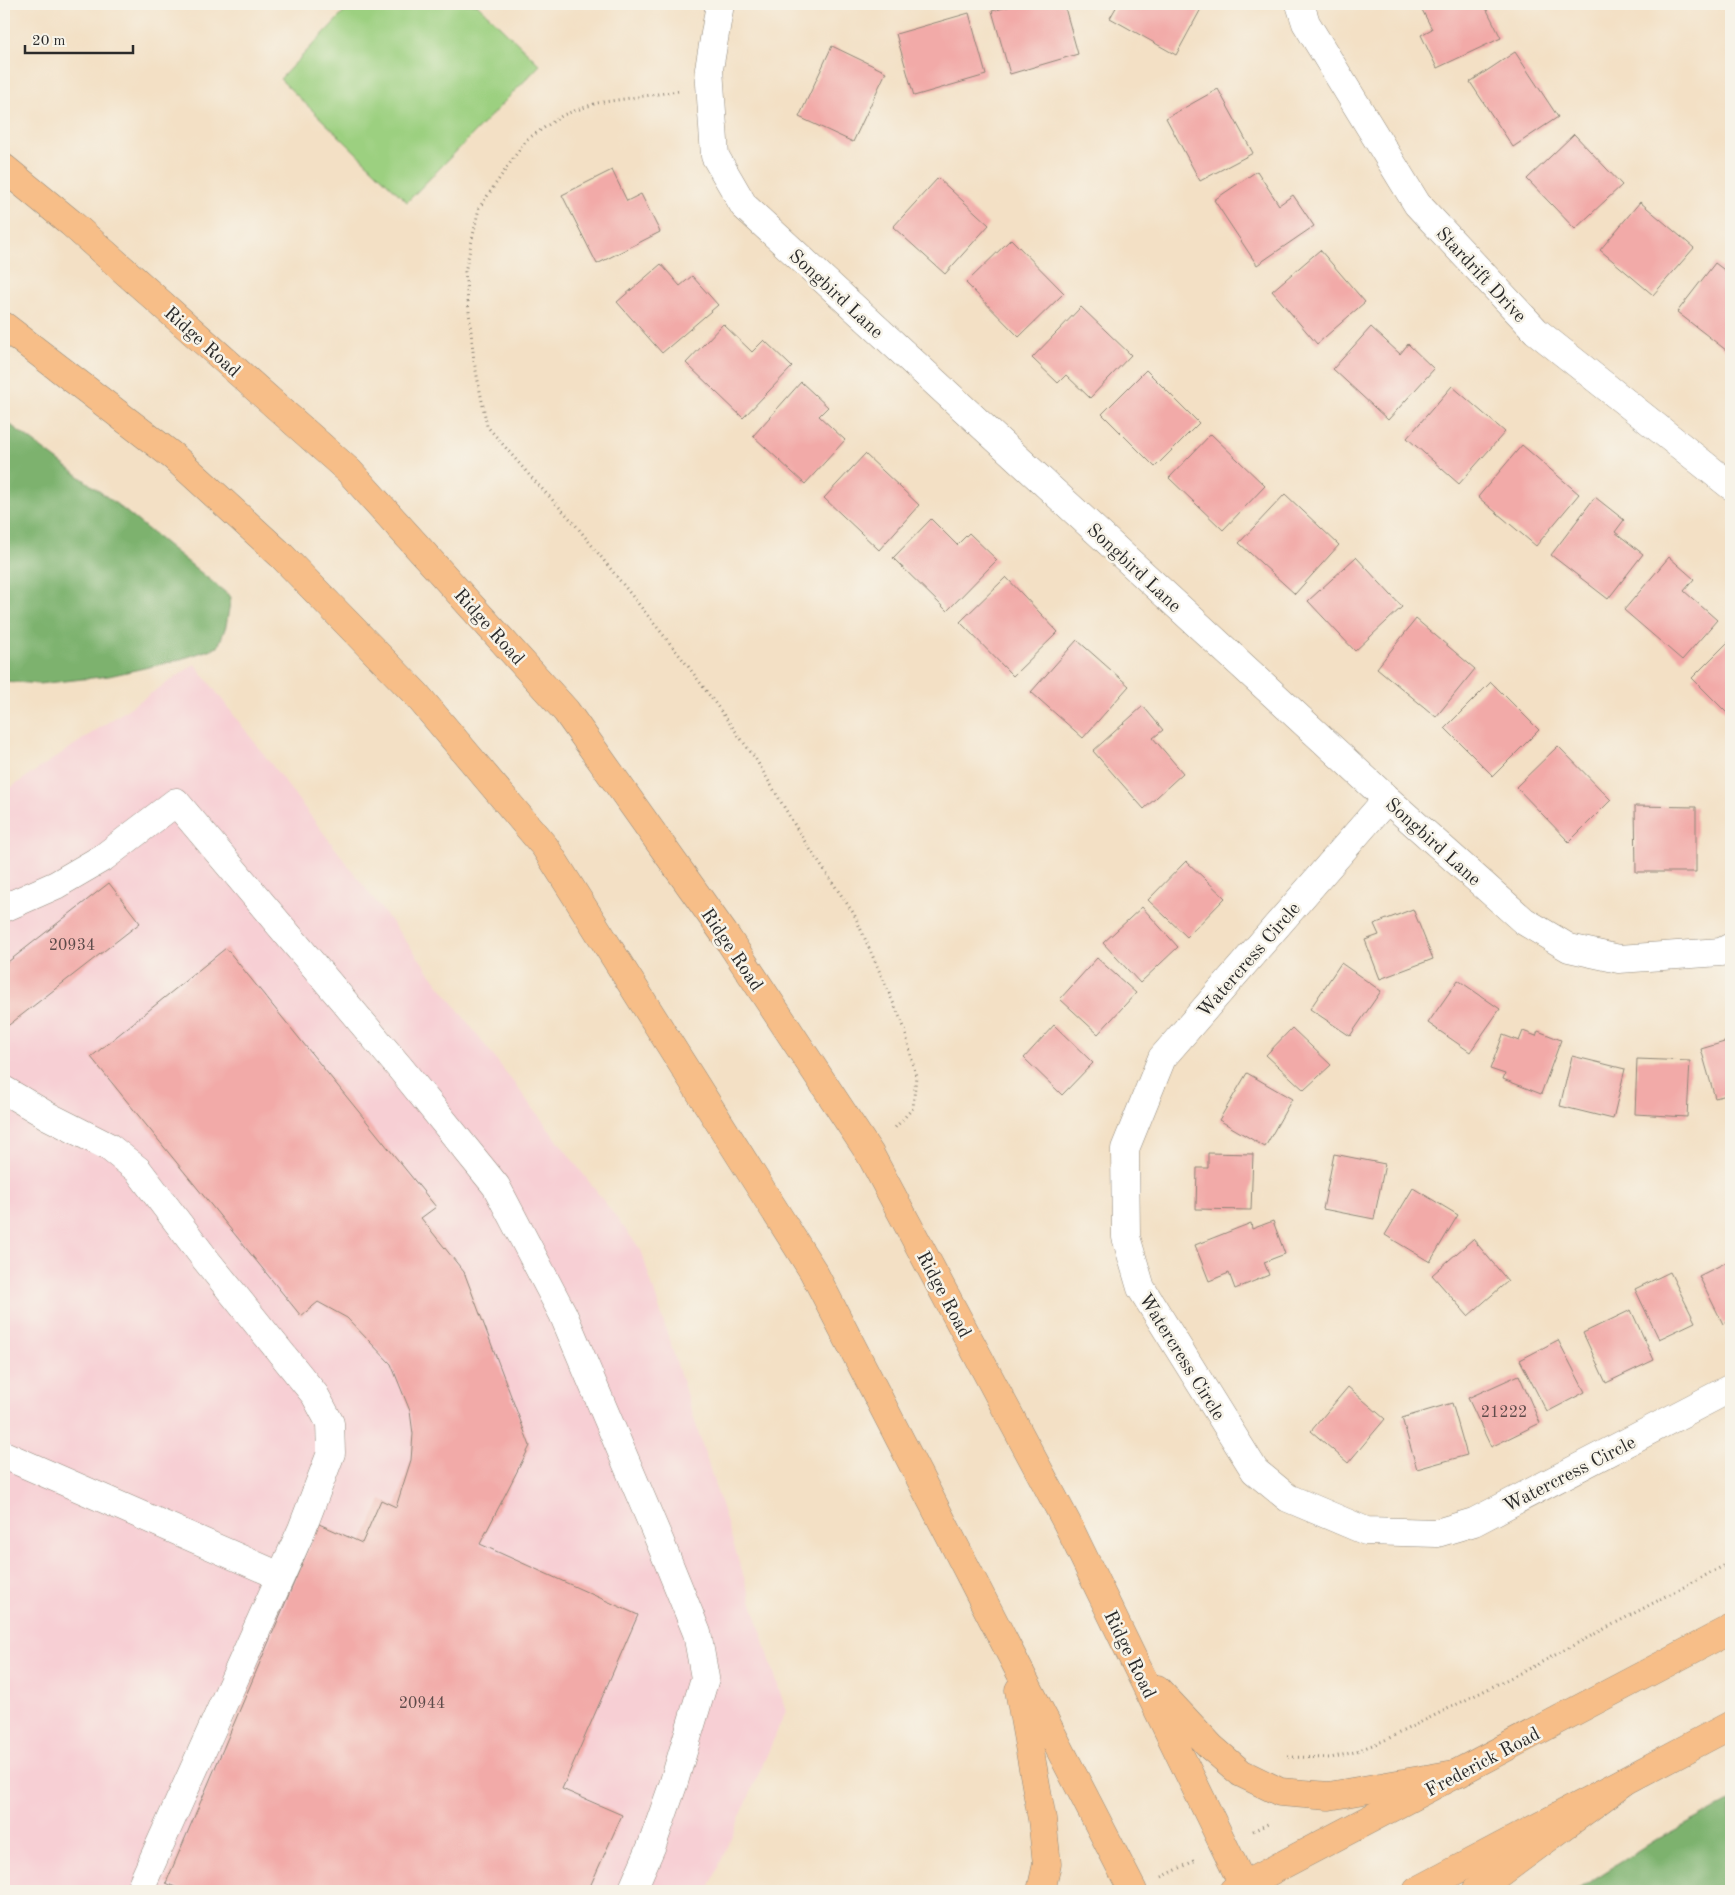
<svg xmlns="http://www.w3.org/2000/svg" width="1735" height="1895" font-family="'Old Standard TT',serif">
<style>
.built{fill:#f7cfd4}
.green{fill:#9cd080;stroke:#647e56}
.forest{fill:#7db26e;stroke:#546e4c}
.building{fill:#f2aaa8}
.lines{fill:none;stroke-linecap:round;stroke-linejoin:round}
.minor-casing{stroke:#8f8678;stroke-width:29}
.major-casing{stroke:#8f8678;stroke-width:29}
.highway-casing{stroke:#8f8678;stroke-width:29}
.path{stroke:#8f8678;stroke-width:3;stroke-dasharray:1 4;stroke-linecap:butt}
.minor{stroke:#fff;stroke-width:28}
.major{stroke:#f7be88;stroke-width:28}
.highway{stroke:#f7be88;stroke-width:28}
.labels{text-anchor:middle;stroke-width:5;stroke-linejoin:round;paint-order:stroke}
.number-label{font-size:16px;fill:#5d4b4a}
.street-label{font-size:19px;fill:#2b2b2b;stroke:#f7f3e8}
</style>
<rect width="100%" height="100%" fill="#f7f3e8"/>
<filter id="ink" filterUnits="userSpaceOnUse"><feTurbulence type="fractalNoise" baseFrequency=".02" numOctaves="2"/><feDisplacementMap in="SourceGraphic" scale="10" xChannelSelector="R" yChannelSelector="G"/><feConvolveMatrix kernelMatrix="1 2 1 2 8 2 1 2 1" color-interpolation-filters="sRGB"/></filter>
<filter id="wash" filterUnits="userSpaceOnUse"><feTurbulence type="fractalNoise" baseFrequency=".0096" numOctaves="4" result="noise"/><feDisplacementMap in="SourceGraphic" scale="20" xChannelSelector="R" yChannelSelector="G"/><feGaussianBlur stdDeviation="1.12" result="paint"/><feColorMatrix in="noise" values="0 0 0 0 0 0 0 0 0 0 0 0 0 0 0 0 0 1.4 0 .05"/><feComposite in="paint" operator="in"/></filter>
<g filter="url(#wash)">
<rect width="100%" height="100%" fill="#f3e0c5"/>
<path class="built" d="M 195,664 L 641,1250 L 786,1711 L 708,1891 L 4,1891 L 4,792 Z"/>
<path class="green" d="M 352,4 L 477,4 L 540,65 L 407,202 L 280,79 Z"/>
<path class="forest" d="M 4,420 L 119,506 L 231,597 L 226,626 L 218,647 L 175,661 L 109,676 L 39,684 L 4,681 Z
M 1731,1800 L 1731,1891 L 1575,1891 L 1656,1840 Z"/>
<g id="blocks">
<path class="building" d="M 1019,4 L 1064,4 L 1078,54 L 1010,74 L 992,11 Z
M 1118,4 L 1196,4 L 1202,7 L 1176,55 L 1110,18 Z
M 1419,4 L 1484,4 L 1501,38 L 1437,68 L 1421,35 L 1432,29 Z
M 969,13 L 986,75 L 914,96 L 896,34 Z
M 832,46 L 886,72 L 853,142 L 799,117 Z
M 1515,52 L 1558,117 L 1513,147 L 1470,82 Z
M 1218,89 L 1253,153 L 1200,181 L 1166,118 Z
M 1574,134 L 1622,185 L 1575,229 L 1527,179 Z
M 612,170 L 627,201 L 641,194 L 660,232 L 597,264 L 562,195 Z
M 1257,171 L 1279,205 L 1293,195 L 1314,226 L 1257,265 L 1214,200 Z
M 938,178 L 989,225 L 945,274 L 893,227 Z
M 1640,202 L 1694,248 L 1653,295 L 1600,250 Z
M 1011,239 L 1064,293 L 1019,337 L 966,283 Z
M 1320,250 L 1365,302 L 1317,344 L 1272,291 Z
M 1715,263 L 1731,275 L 1731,354 L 1677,312 Z
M 661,264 L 680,286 L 692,276 L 718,305 L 662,353 L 617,302 Z
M 1081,307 L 1131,355 L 1090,398 L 1066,375 L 1058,383 L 1032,358 Z
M 723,324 L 752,352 L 764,340 L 792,367 L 743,418 L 686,363 Z
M 1371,327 L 1400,354 L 1408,344 L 1434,369 L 1388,420 L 1333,369 Z
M 1146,370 L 1199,423 L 1155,467 L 1102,414 Z
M 801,382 L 828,407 L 819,416 L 845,440 L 805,484 L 753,436 Z
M 1452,386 L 1505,432 L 1459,484 L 1407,438 Z
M 1211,434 L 1265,486 L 1223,530 L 1169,478 Z
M 1522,445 L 1579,494 L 1536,546 L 1478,497 Z
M 865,454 L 919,505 L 879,550 L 824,498 Z
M 1285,494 L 1339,545 L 1295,594 L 1239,543 Z
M 1595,497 L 1624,520 L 1615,532 L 1643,554 L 1608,599 L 1551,555 Z
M 931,519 L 957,545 L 969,533 L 997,560 L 947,611 L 893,558 Z
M 1356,557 L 1402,607 L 1355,651 L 1308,601 Z
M 1669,557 L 1694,579 L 1684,591 L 1717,620 L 1682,660 L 1624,610 Z
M 1006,577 L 1058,632 L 1013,676 L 960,622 Z
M 1416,619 L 1475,669 L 1436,717 L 1377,668 Z
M 1731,639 L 1731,717 L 1692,678 Z
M 1077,640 L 1129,686 L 1083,738 L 1031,692 Z
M 1491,682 L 1539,730 L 1493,776 L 1445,728 Z
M 1143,706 L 1163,730 L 1153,738 L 1183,773 L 1144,809 L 1093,751 Z
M 1558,746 L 1611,800 L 1569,842 L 1516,787 Z
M 1635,806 L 1696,807 L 1696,872 L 1636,872 Z
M 1186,861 L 1225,898 L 1187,937 L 1148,900 Z
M 109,883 L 140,923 L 5,1028 L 4,965 Z
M 1142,907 L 1178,947 L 1140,983 L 1103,943 Z
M 1413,909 L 1433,959 L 1380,979 L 1365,940 L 1379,935 L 1374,924 Z
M 226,948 L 436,1207 L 421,1218 L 464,1272 L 530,1446 L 480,1544 L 638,1615 L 562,1789 L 622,1815 L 588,1891 L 184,1891 L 166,1883 L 319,1524 L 362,1543 L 381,1500 L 396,1507 L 411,1460 L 413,1434 L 410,1411 L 391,1364 L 347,1318 L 318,1302 L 301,1316 L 91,1057 Z
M 1097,958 L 1136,993 L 1098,1034 L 1060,999 Z
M 1341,963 L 1381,991 L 1350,1036 L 1310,1009 Z
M 1458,980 L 1500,1009 L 1470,1052 L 1428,1023 Z
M 1054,1025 L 1093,1063 L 1062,1095 L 1024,1058 Z
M 1292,1028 L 1331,1065 L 1304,1090 L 1266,1055 Z
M 1523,1031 L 1536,1036 L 1538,1031 L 1561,1040 L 1541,1094 L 1503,1079 L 1505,1074 L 1490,1069 L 1503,1035 L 1519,1041 Z
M 1731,1040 L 1731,1094 L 1715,1098 L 1701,1049 Z
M 1572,1056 L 1625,1069 L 1613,1119 L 1560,1106 Z
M 1637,1059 L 1690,1061 L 1687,1117 L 1635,1114 Z
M 1247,1073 L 1292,1099 L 1265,1147 L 1219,1120 Z
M 1208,1153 L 1253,1154 L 1251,1210 L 1196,1209 L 1197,1168 L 1208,1168 Z
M 1334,1154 L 1385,1164 L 1374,1219 L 1323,1209 Z
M 1413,1188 L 1458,1215 L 1430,1262 L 1385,1235 Z
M 1273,1221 L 1285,1254 L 1264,1262 L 1269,1275 L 1235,1289 L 1229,1273 L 1209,1281 L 1195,1245 L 1251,1223 L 1252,1229 Z
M 1473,1239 L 1508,1281 L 1468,1316 L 1432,1275 Z
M 1731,1260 L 1731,1320 L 1723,1324 L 1699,1276 Z
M 1670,1272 L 1695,1322 L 1659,1339 L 1635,1289 Z
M 1631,1310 L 1654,1360 L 1606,1383 L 1583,1333 Z
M 1558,1340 L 1585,1392 L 1547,1412 L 1520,1360 Z
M 1519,1375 L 1540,1423 L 1491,1447 L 1468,1398 Z
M 1348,1387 L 1385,1419 L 1348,1463 L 1311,1431 Z
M 1452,1403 L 1467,1455 L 1417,1469 L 1402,1418 Z"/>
</g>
</g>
<g filter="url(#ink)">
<use href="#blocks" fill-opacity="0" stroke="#8f8678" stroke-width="1"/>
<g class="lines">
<defs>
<path id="minor" d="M 720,4 L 709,69 L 715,156 L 744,206 L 1387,799 L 1524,921 L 1569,948 L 1619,959 L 1721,952 L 1731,947
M 1300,4 L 1306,23 L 1417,204 L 1536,331 L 1731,486
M 1387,799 L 1162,1058 L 1125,1149 L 1126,1237 L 1141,1288 L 1255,1471 L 1288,1498 L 1366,1531 L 1437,1533 L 1474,1522 L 1731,1388
M 4,908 L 56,885 L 104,857 L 176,802 L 401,1069 L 496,1186 L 563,1314 L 660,1542 L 697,1633 L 705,1678 L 673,1785 L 652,1845 L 632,1891
M 4,1090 L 48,1116 L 109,1147 L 138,1170 L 206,1260 L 315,1395 L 330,1423 L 331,1453 L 302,1529 L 139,1891
M 4,1455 L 280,1576"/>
<path id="major" d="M 1233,1891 L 1731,1629
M 1417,1891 L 1731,1725"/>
<path id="highway" d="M 4,168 L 71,223 L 349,471 L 566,711 L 728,939 L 870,1154 L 1067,1523 L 1246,1891
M 4,326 L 174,457 L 281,555 L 416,694 L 545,847 L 813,1271 L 1133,1891
M 1157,1689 L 1211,1747 L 1241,1773 L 1280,1792 L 1329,1796 L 1460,1773
M 1019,1690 L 1042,1819 L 1047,1864 L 1041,1891
M 1476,1891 L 1624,1782"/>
</defs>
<use href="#minor" class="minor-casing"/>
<use href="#major" class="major-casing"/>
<use href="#highway" class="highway-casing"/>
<path class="path" d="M 678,91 L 597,103 L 563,115 L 526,140 L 479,208 L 465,272 L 474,361 L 487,426 L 530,476 L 574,523 L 688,666 L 755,758 L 803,839 L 854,914 L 904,1027 L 916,1076 L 913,1108 L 893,1130
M 1288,1757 L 1331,1758 L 1354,1752 L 1383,1741 L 1538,1664 L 1731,1562
M 1253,1831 L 1270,1823
M 1162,1877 L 1196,1860"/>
<use href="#minor" class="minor"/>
<use href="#major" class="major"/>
<use href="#highway" class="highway"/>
</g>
</g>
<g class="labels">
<g class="number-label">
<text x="72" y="950">20934</text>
<text x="1504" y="1417">21222</text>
<text x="422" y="1708">20944</text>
</g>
<g class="street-label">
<text transform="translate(1482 274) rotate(47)" y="7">Stardrift Drive</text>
<text transform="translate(837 293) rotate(43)" y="7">Songbird Lane</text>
<text transform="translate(203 341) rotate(42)" y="7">Ridge Road</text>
<text transform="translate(1135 567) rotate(43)" y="7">Songbird Lane</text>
<text transform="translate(490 626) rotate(48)" y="7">Ridge Road</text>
<text transform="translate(1434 841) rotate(42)" y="7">Songbird Lane</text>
<text transform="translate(733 949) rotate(56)" y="7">Ridge Road</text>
<text transform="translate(1248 959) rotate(-49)" y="7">Watercress Circle</text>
<text transform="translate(945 1294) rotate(62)" y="7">Ridge Road</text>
<text transform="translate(1183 1356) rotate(58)" y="7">Watercress Circle</text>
<text transform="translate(1569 1473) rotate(-27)" y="7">Watercress Circle</text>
<text transform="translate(1131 1654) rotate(64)" y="7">Ridge Road</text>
<text transform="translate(1482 1761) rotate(-28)" y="7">Frederick Road</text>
</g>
</g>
<rect width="1735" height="1895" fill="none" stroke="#f7f3e8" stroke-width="20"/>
<path d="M25 45v8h108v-8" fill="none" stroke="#2b2b2b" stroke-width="2.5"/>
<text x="32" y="45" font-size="15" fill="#2b2b2b" stroke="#f7f3e8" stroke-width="4" paint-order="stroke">20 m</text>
</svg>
